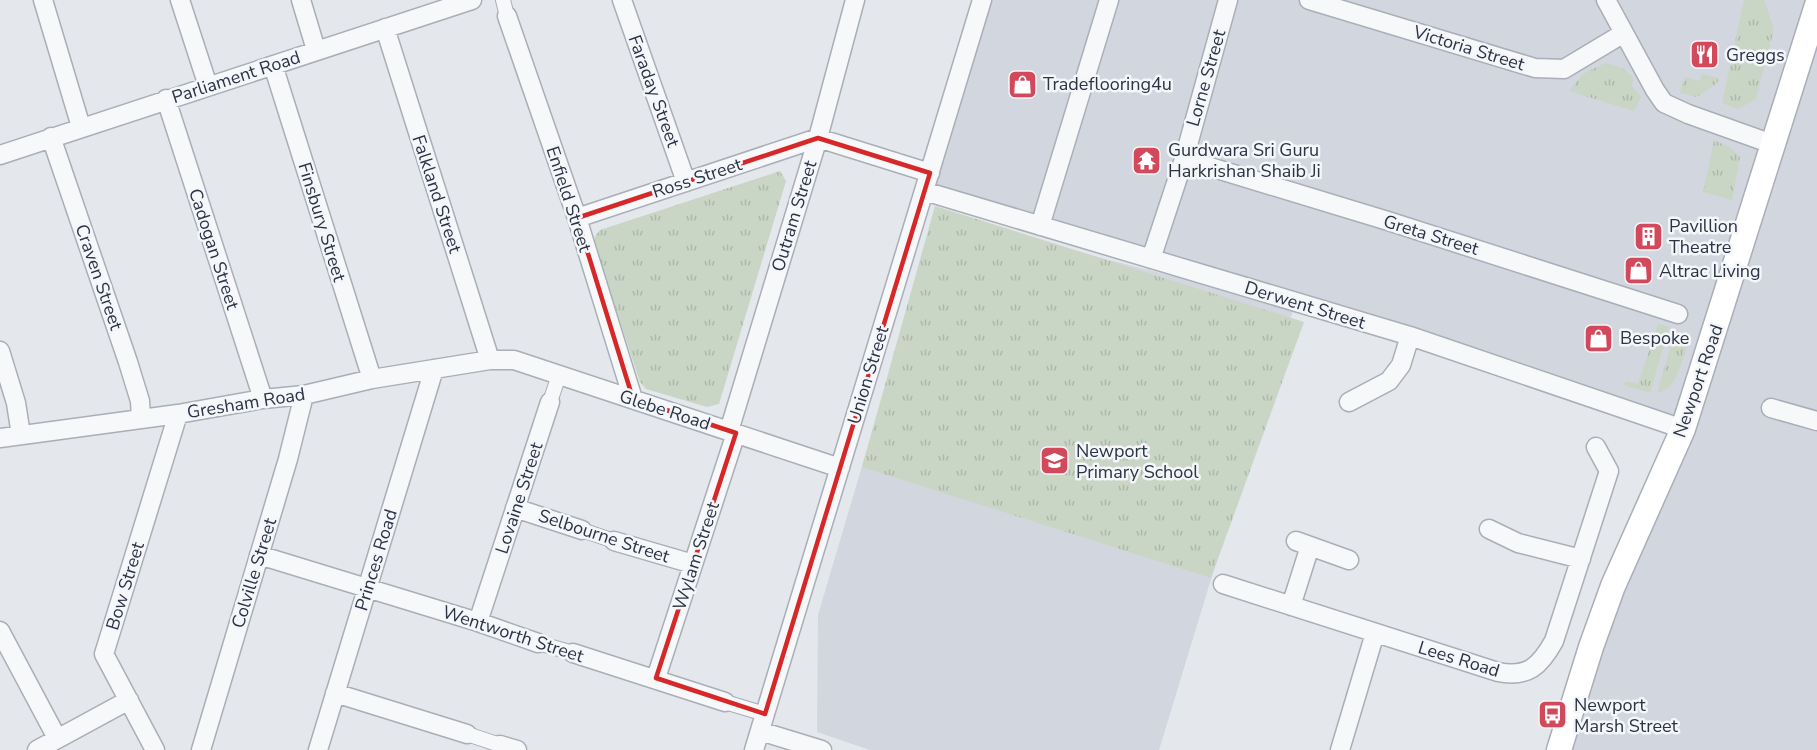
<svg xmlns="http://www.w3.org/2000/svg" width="1817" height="750" font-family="'Nunito Sans',sans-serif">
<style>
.built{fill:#d2d6de}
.grass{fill:url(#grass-tufts)}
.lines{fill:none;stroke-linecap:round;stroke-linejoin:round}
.pedestrian-casing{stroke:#a9aeb7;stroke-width:16}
.minor-casing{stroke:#a9aeb7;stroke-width:21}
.secondary-casing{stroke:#a9aeb7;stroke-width:27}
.pedestrian{stroke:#f7f8fa;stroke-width:14}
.minor{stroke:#f7f8fa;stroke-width:18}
.secondary{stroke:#fff;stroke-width:24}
.marked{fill:none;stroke:#d62828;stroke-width:4.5;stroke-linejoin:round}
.labels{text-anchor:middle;stroke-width:5;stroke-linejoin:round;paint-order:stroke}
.street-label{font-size:18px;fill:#2b3445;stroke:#f4f6f9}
.poi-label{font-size:18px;fill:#2b3445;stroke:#f4f6f9;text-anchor:start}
</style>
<defs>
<pattern id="grass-tufts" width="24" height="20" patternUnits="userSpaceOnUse" patternTransform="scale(1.5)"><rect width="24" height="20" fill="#c9d6c5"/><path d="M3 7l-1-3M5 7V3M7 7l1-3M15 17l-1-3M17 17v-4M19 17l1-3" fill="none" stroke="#adb8ab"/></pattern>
</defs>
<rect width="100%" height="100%" fill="#e4e7ec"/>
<path class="built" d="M 982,0 L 1817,0 L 1817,750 L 1559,750 L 1683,429 L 924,191 Z
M 956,221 L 1294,307 L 1159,750 L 870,750 L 817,732 L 818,615 L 930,236 Z"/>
<path class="grass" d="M 1744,0 L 1764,0 L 1774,29 L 1756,99 L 1738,109 L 1722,103 Z
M 1605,63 L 1621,67 L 1633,77 L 1632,86 L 1641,97 L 1634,111 L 1569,91 L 1583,74 Z
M 1702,74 L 1719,78 L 1717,83 L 1697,97 L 1680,93 L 1684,77 L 1700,81 Z
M 1714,140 L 1731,148 L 1740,157 L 1732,200 L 1703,192 Z
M 780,171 L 786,181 L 719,404 L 707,407 L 646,389 L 640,382 L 594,243 L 595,236 L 600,230 Z
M 935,206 L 1304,322 L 1211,578 L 862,467 Z
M 1658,324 L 1669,327 L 1650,393 L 1624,385 L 1625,381 L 1638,384 Z
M 1674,334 L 1680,336 L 1679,342 L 1687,346 C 1681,362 1677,390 1657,393 Z"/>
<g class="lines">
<defs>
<path id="pedestrian" d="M 503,0 L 507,16
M 550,402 L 559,375
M 582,530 L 614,541
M 538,643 L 573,653
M 725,702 L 765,714
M 467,734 L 500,745"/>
<path id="minor" d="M 43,0 L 81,127
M 180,0 L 208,86
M 301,0 L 316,50
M 622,0 L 686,182
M 1309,0 L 1535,68 L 1564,69 L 1624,33
M 1606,0 L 1655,90 L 1664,103 L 1688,114 L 1772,144
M 507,16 L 577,218 L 633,399
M 385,28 L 490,360
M 273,65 L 372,379
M 166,99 L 263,399
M 51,137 L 128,362 L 140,401 L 141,419
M 0,155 L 472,0
M 1184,159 L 1388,221 L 1678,314
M 924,191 L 1410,336 L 1683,429
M 577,218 L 818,138 L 930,173
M 1040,226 L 1109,0
M 1151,259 L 1184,159 L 1228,0
M 0,351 L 16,403 L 21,435
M 1349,402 L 1389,381 L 1401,365 L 1410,336
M 1771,408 L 1817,421
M 729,431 L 818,138 L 855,0
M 0,438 L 178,414 L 263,399 L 304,395 L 372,379 L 490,360 L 514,360 L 840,468
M 515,508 L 582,530
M 1489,529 L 1518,543 L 1581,559
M 614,541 L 693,564
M 1296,541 L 1349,560
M 259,555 L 478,622 L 538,643
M 1223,584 L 1498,672 C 1528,678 1540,666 1554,641 L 1609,471 L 1596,447
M 1291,606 L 1310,546
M 478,622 L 550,402
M 0,631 L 57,738
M 573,653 L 725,702
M 656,678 L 736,433
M 335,693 L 467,734
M 760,731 L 822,750
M 500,745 L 517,750
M 37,750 L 129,700
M 155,750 L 104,654 L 178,414
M 201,750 L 288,459 L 304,395
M 318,750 L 434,369
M 754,750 L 982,0
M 1340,750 L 1375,633"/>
<path id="secondary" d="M 1559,750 L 1591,647 L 1613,586 L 1683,429 L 1817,5"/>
</defs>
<use href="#pedestrian" class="pedestrian-casing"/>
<use href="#minor" class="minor-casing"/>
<use href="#secondary" class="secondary-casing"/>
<use href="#pedestrian" class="pedestrian"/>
<use href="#minor" class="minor"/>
<use href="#secondary" class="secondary"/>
</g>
<path class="marked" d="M 818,138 L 930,173 L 765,714 L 656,678 L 736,433 L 633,399 L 577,218 Z"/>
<defs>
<symbol id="restaurant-square" viewBox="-11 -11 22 22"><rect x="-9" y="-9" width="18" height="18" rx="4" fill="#d1495b" stroke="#f4f6f9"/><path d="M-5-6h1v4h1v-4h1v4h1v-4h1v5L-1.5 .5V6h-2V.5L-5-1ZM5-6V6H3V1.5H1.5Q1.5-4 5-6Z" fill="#fff"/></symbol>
<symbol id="shop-square" viewBox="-11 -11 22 22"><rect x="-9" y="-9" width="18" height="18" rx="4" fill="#d1495b" stroke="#f4f6f9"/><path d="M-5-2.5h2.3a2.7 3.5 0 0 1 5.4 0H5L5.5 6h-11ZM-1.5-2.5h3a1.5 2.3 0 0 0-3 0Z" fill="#fff"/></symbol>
<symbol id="temple-square" viewBox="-11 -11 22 22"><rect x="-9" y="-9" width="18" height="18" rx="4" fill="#d1495b" stroke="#f4f6f9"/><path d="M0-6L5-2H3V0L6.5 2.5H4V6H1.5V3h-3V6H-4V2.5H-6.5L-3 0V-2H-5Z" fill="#fff"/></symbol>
<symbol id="building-square" viewBox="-11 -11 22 22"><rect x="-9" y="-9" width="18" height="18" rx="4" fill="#d1495b" stroke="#f4f6f9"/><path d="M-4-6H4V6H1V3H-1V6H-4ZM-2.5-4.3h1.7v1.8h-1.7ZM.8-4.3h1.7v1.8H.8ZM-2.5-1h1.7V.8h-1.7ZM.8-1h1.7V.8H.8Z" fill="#fff"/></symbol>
<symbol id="school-square" viewBox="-11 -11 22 22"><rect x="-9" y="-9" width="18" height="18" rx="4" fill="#d1495b" stroke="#f4f6f9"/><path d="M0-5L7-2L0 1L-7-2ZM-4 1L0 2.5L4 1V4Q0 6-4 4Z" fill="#fff"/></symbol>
<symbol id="bus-square" viewBox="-11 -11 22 22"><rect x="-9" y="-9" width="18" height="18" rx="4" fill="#d1495b" stroke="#f4f6f9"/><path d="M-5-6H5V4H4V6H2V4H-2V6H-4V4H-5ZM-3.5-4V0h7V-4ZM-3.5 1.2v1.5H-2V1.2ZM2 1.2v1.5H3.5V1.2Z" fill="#fff"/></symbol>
</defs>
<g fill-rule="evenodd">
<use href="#restaurant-square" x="1688" y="38" width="33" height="33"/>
<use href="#shop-square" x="1006" y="68" width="33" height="33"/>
<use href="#temple-square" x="1130" y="144" width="33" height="33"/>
<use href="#building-square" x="1632" y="220" width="33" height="33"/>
<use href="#shop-square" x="1622" y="254" width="33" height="33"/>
<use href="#shop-square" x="1582" y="322" width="33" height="33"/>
<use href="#school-square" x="1038" y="444" width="33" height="33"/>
<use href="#bus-square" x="1536" y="698" width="33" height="33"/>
</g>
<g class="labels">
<g class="street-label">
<text transform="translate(1469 48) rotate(17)" y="6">Victoria Street</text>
<text transform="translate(236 77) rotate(-18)" y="6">Parliament Road</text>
<text transform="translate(1206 78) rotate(-74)" y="6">Lorne Street</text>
<text transform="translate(654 91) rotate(70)" y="6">Faraday Street</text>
<text transform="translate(697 178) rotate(-18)" y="6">Ross Street</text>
<text transform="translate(437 194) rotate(72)" y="6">Falkland Street</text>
<text transform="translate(569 199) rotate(72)" y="6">Enfield Street</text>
<text transform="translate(794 216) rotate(-73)" y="6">Outram Street</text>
<text transform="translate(322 222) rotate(73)" y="6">Finsbury Street</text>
<text transform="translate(1431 235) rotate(17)" y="6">Greta Street</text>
<text transform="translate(214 249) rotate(72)" y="6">Cadogan Street</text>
<text transform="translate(99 277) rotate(71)" y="6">Craven Street</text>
<text transform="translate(1305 305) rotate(17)" y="6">Derwent Street</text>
<text transform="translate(868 375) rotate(-73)" y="6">Union Street</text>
<text transform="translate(1698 381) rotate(-71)" y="6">Newport Road</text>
<text transform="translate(246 403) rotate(-9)" y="6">Gresham Road</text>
<text transform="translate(665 410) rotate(18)" y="6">Glebe Road</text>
<text transform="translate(519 498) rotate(-72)" y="6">Lovaine Street</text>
<text transform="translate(604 536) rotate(18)" y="6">Selbourne Street</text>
<text transform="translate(696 556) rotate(-72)" y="6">Wylam Street</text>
<text transform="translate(376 560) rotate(-73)" y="6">Princes Road</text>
<text transform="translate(254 573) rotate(-73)" y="6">Colville Street</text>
<text transform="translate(125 586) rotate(-73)" y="6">Bow Street</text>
<text transform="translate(513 634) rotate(18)" y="6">Wentworth Street</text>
<text transform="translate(1459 659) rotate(17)" y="6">Lees Road</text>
</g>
<g class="poi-label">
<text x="1726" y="61">Greggs</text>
<text x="1043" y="90">Tradeflooring4u</text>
<text x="1168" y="156">Gurdwara Sri Guru<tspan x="1168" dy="21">Harkrishan Shaib Ji</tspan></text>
<text x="1669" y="232">Pavillion<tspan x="1669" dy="21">Theatre</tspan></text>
<text x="1659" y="277">Altrac Living</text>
<text x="1620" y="344">Bespoke</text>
<text x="1076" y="457">Newport<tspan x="1076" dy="21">Primary School</tspan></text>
<text x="1574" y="711">Newport<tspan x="1574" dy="21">Marsh Street</tspan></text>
</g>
</g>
</svg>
